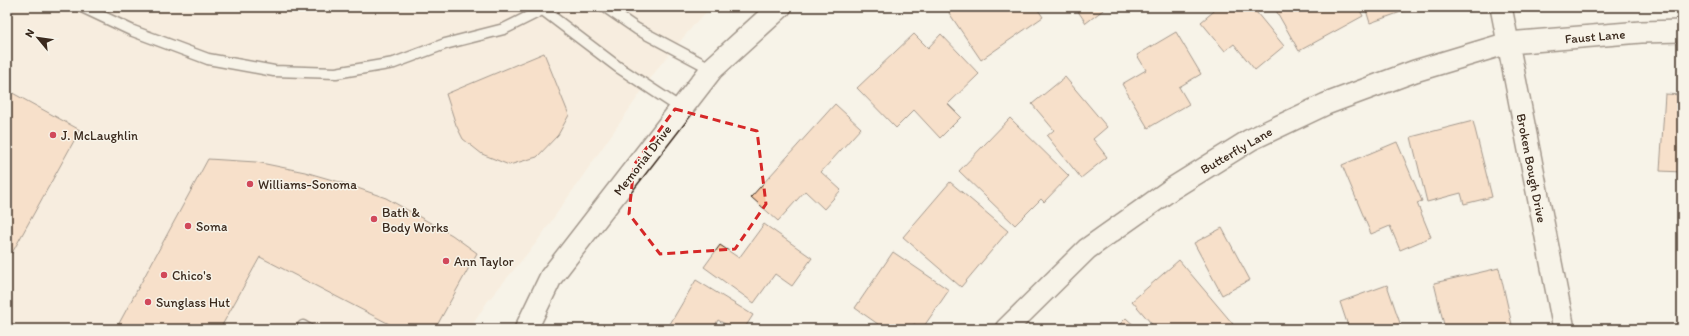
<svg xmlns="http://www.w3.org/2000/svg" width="1689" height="336" font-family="Itim,sans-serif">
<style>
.built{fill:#f7e7d4}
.building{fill:#f7caa6;stroke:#3b2a1e}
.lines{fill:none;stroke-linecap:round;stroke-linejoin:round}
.lane-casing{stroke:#3b2a1e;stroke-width:13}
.street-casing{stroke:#3b2a1e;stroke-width:24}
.secondary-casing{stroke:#3b2a1e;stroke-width:25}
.lane{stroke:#f7f3e8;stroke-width:10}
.street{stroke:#f7f3e8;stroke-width:21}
.secondary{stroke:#f7f3e8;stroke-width:22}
.marked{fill:none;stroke:#d62828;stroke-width:3;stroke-dasharray:8 5;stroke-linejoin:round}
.poi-dot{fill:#d1495b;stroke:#f7f3e8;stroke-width:1.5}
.labels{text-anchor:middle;stroke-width:3;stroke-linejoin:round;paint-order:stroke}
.street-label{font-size:13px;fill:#3b2a1e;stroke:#f7f3e8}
.poi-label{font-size:13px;fill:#3b2a1e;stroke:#f7f3e8;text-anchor:start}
</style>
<rect width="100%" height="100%" fill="#f7f3e8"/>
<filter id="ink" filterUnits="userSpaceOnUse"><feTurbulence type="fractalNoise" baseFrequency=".025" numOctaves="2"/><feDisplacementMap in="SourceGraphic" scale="8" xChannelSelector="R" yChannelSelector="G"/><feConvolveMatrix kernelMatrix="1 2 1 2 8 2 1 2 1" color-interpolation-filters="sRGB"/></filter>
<g filter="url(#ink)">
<path class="built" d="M 7,7 L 712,7 L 698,20 L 660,65 L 536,243 L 487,302 L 470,329 L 7,329 Z"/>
<path class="building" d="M 958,7 L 1036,7 L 1043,17 L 981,60 L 949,13 Z
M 1075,7 L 1107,7 L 1086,23 Z
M 1219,7 L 1252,7 L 1284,46 L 1255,70 L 1234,44 L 1225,51 L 1201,22 Z
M 1274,7 L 1358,7 L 1363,16 L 1299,51 Z
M 1365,7 L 1415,7 L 1370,23 Z
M 1176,32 L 1201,74 L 1179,87 L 1189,104 L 1148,128 L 1122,84 L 1146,70 L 1137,55 Z
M 914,34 L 928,48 L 941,34 L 979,74 L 948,104 L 961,117 L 940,138 L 914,110 L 896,128 L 857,88 Z
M 544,53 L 569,115 L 558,135 L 537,157 L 509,165 L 482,154 L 463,139 L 456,125 L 446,94 Z
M 1065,77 L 1107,127 L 1093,139 L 1107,157 L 1081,178 L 1047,136 L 1054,130 L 1032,104 Z
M 7,90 L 80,130 L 12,253 L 7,250 Z
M 1665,94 L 1682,95 L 1682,172 L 1660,171 Z
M 835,104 L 861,128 L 821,172 L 841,190 L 824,209 L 805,191 L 778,221 L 751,197 Z
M 1010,118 L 1069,176 L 1044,202 L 1041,199 L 1015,225 L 959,171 Z
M 1473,121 L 1492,197 L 1464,204 L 1461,193 L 1427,202 L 1411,137 Z
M 1397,142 L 1422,201 L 1417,203 L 1431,237 L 1400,250 L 1390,226 L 1371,234 L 1342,165 Z
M 208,159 L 256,162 L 305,172 L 343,183 L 386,198 L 452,235 L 477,253 L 435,329 L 399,329 L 260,257 L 220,329 L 116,329 Z
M 950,182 L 1008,231 L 961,287 L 903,237 Z
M 764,224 L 812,258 L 792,286 L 775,274 L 754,303 L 704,267 L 720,245 L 739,258 Z
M 1222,228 L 1250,280 L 1222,295 L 1194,243 Z
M 893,252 L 949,290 L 922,329 L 914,324 L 911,329 L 885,329 L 855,308 Z
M 1179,260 L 1233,324 L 1227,329 L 1156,329 L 1132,301 Z
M 1499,268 L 1513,329 L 1445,329 L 1434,283 Z
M 696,280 L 753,315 L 744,329 L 734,329 L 718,320 L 713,329 L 667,329 Z
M 1387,285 L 1402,329 L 1349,329 L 1340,302 Z
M 1126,318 L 1138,329 L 1115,329 Z"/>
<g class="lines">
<defs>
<path id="lane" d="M 82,7 L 133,31 L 208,59 L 274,71 L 336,73 L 394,63 L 445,44 L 504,29 L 548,7
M 539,7 L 618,67 L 682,109
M 605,7 L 637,29 L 712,69
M 301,329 L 303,326 L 308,329"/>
<path id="street" d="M 1501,7 L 1564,329
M 1006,329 L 1087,249 L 1173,188 L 1250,140 L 1326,104 L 1415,71 L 1508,43 L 1641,32 L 1682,31"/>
<path id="secondary" d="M 526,329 L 551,277 L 712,69 L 780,7"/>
</defs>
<use href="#lane" class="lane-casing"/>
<use href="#street" class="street-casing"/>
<use href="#secondary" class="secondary-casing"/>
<use href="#lane" class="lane"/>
<use href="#street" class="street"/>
<use href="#secondary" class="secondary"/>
</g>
</g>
<path d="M0 0H1689V336H0ZM 675,109 L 757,131 L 766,204 L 735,249 L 660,254 L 629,214 L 634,165 Z" fill="#f7f3e8" fill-opacity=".55" fill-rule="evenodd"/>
<path class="marked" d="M 675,109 L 757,131 L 766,204 L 735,249 L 660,254 L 629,214 L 634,165 Z"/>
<g class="poi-dot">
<circle cx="53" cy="135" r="4"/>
<circle cx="250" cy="184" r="4"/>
<circle cx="374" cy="219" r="4"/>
<circle cx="188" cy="226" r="4"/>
<circle cx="446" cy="261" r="4"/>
<circle cx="164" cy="275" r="4"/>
<circle cx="148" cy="302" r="4"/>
</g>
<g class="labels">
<g class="street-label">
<text transform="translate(1595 36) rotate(-5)" y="5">Faust Lane</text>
<text transform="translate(1236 150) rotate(-30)" y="5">Butterfly Lane</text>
<text transform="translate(642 160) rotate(-52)" y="5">Memorial Drive</text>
<text transform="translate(1532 168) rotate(79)" y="5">Broken Bough Drive</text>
</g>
<g class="poi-label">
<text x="61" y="140">J. McLaughlin</text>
<text x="258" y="189">Williams-Sonoma</text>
<text x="382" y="217">Bath &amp;<tspan x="382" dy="15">Body Works</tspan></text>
<text x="196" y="231">Soma</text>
<text x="454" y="266">Ann Taylor</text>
<text x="172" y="280">Chico's</text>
<text x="156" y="307">Sunglass Hut</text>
</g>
</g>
<rect width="1689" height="336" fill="none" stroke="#f7f3e8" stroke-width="24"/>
<rect x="12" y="12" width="1665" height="312" fill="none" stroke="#3b2a1e" stroke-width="1.5" filter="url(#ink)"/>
<g transform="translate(38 38) rotate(299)" stroke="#f7f3e8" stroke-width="3" paint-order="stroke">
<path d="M0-3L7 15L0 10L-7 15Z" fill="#3b2a1e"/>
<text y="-6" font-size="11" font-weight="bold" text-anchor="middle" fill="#3b2a1e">N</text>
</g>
</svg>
